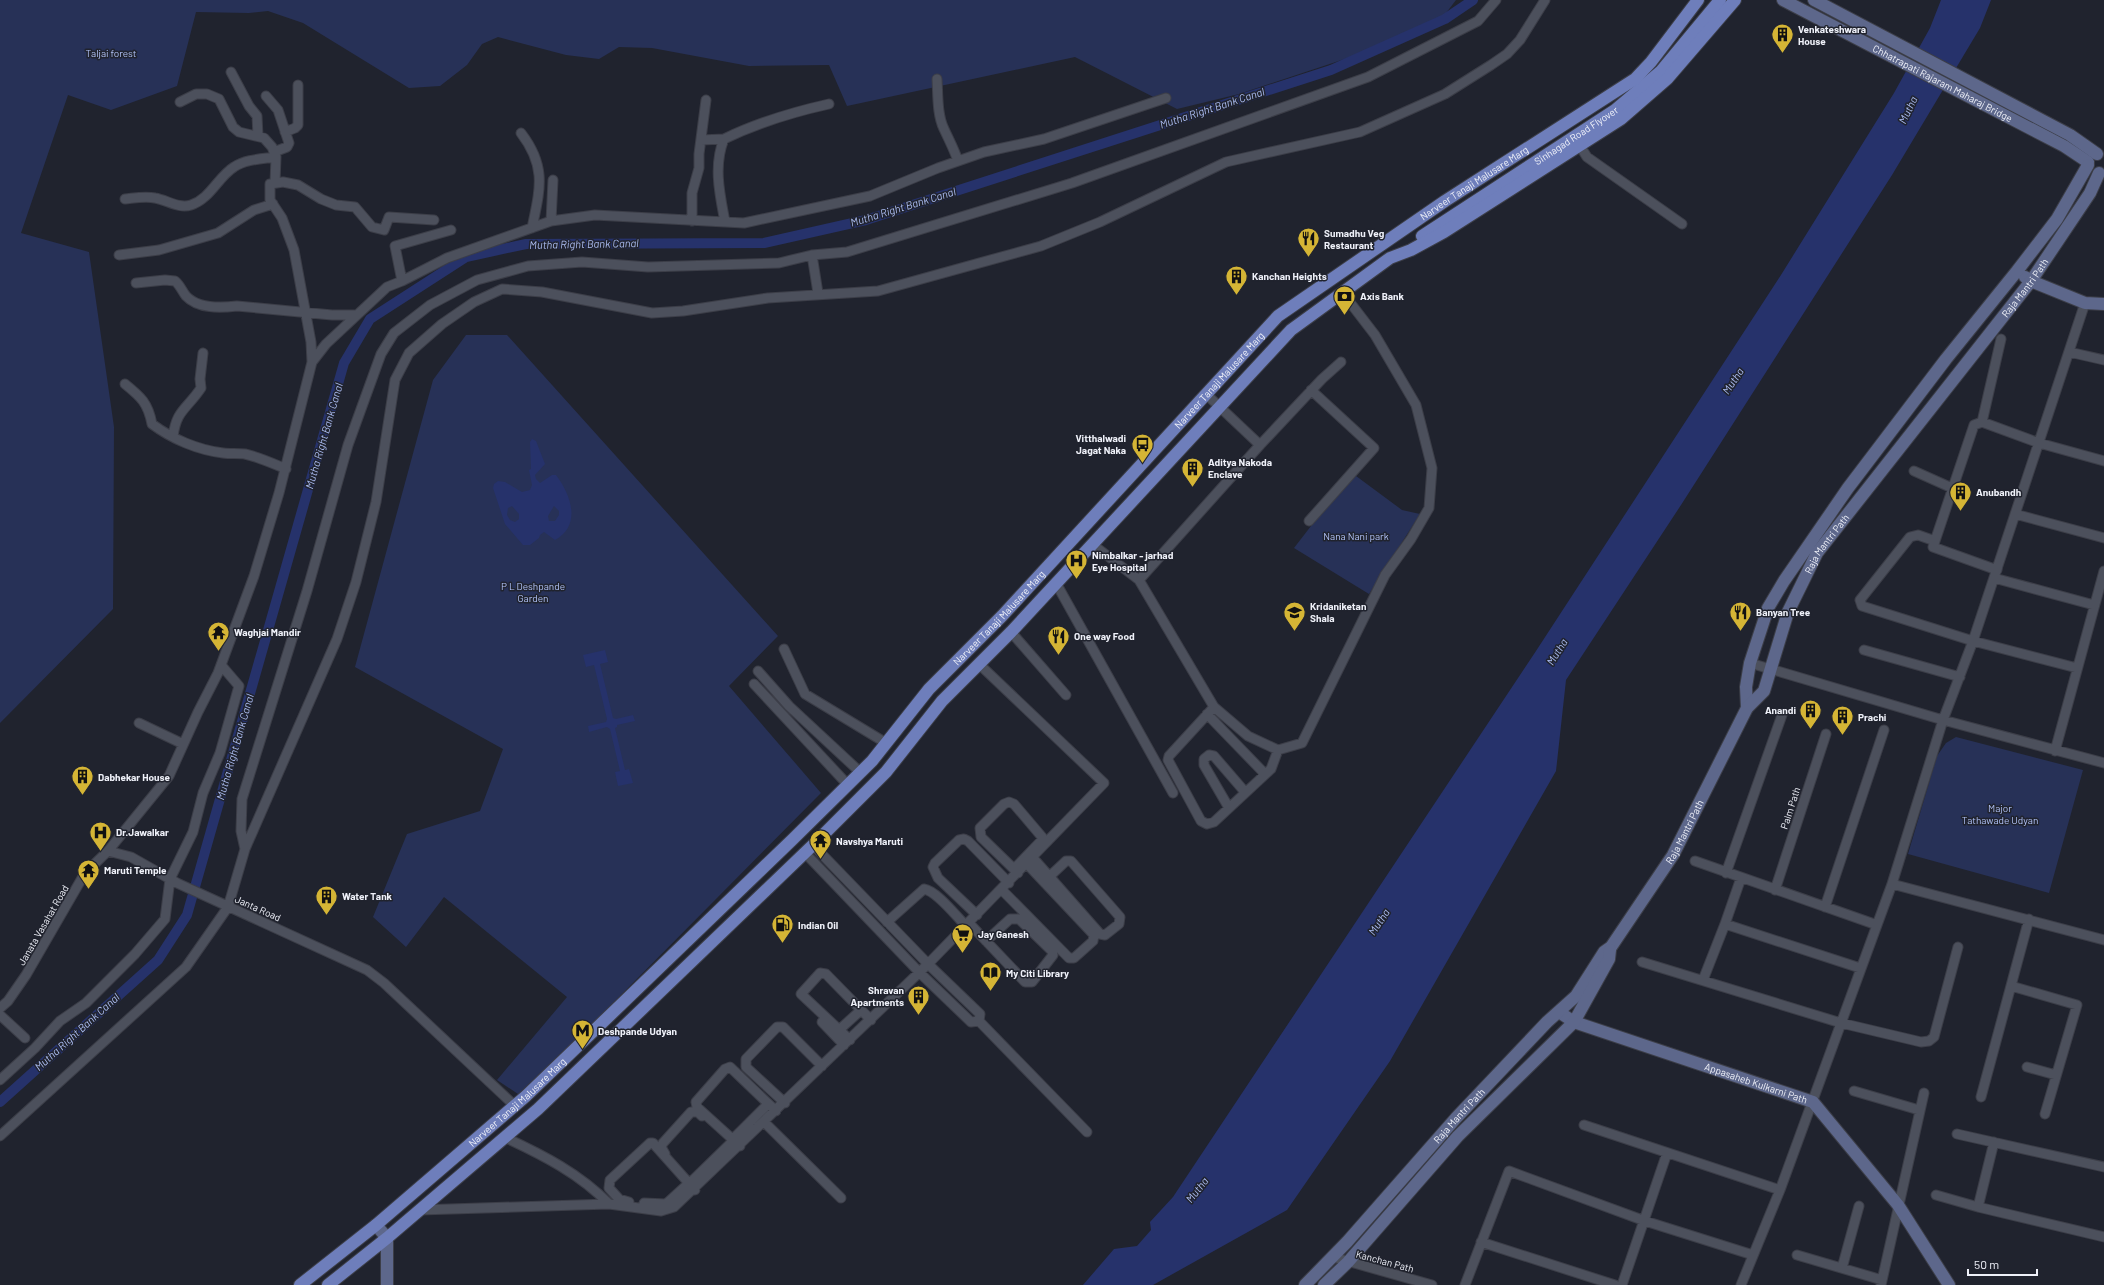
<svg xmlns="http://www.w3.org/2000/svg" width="2104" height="1285" font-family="Barlow,sans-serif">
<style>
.green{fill:#273157}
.water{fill:#26326b;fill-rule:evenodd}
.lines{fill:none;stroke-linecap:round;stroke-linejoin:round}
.canal{stroke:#26326b;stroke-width:10}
.street-casing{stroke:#3c3e48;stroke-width:11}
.secondary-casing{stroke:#3c3e48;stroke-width:14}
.primary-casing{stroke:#3c3e48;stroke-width:14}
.street{stroke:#4c505c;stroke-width:9}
.secondary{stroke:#5d678b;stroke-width:12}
.primary{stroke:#6e7ebb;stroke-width:12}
.labels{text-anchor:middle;stroke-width:3;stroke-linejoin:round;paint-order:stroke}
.poi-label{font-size:10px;font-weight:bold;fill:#eff1f9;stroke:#20232e;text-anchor:start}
.park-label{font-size:10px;fill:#b2c3f8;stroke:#20232e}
.street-label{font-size:10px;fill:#eff1f9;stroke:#20232e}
.water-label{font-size:11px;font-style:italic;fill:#acbdf2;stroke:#20232e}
</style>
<rect width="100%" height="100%" fill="#20232e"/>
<path class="green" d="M 0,0 L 1456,0 L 1443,17 L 1393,43 L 1239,94 L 1177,109 L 1075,57 L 847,106 L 829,65 L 749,66 L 652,48 L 619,47 L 599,59 L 566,55 L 498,37 L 482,44 L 467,65 L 440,86 L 409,88 L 303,23 L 268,11 L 249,13 L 196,12 L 177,86 L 111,110 L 68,95 L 21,233 L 89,252 L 114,427 L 113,609 L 0,723 Z
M 466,335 L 507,335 L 778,636 L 729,686 L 821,793 L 521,1096 L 497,1080 L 567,997 L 444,897 L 406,947 L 373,917 L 407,834 L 480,811 L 503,749 L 355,667 L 433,380 Z
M 1352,473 L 1402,510 L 1420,514 L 1369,594 L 1294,548 Z
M 1956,737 L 2083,770 L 2049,893 L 1908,854 L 1937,756 L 1946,743 Z"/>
<path class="water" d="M 1941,0 L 1991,0 L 1980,28 L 1892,175 L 1681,505 L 1566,680 L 1556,771 L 1390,1061 L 1287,1210 L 1153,1285 L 1083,1285 L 1114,1249 L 1137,1246 L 1151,1230 L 1150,1222 L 1173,1197 L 1536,651 L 1781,275 L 1894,93 L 1930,28 Z
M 532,439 L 536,441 L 545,464 L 535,475 L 536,479 L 540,483 L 552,475 L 556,475 C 571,495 582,525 555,540 L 544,532 L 540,535 L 539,538 L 530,545 L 523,545 L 505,524 L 493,488 L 494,484 L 498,481 L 505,482 L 522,492 L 530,490 L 532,485 L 529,470 L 531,469 L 530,442 ZM 512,506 L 519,514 L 519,519 L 515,522 L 510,520 L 507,515 L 508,508 ZM 554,506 L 559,511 L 559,515 L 555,521 L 549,521 L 548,516 Z
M 605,650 L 608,662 L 600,664 L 613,718 L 616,719 L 633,715 L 635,721 L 617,725 L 617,727 L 615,728 L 625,770 L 629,769 L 633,783 L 618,786 L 615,772 L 620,771 L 610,729 L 607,727 L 589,732 L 588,726 L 606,722 L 607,719 L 594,665 L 586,667 L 583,655 Z"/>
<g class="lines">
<path class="canal" d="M 0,1102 L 158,960 L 187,915 L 344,363 L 370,319 L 466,257 L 526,244 L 764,243 L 866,220 L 1331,70 L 1445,19 L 1473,0"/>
<defs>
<path id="street" d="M 231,72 L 249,106 L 257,116 L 258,136
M 937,79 C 938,94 937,115 944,129 C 949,140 954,149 958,161
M 266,96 L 278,110 L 289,143 L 287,147 L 274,152
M 180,102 L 196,94 L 207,94 L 219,99 L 233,127 L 239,132 L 264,138 L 272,147 L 276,157 L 275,183
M 285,132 L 295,128 L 298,125 L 298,85
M 521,133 C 547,167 540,189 532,228
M 701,140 L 724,139
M 1580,146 L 1587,157 L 1682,224
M 125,199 C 135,198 145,196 155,198 C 167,200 179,209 191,205 C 210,199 218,177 234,167 C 246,159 262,159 276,157
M 551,221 L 553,180
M 692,221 L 692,193 L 699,168 L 699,154 L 706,100
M 725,222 C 720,195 713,166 724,139 C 757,123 793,112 829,104
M 119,255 L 159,250 L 218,233 L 254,210 L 273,204
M 812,255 L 818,293
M 402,281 L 395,246 L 451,230
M 136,283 L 165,280 L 175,281 C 180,285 182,291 186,296 C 198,309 220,308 237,306 L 332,315 L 357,315
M 2069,352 L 2104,360
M 312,362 L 326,344 L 387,287 L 402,281 L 447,258 L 551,221 L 595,215 L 744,223 L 870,196 L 938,168 L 984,152 L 1044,139 L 1166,98
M 125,384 C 141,397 148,403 152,424 C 172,439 198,450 223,453 C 230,454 238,453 245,454 C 259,457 272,463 286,469
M 1982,422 L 2001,339
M 173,437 C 176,410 187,409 201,388 L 200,379 L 203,353
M 1260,445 L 1322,379 L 1341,362
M 1914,471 L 1952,488
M 2015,514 L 2104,538
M 1309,521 L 1374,448 L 1311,390
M 1935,541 L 1974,425 L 1982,422 L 2039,443 L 2104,461
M 1092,544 L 1139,580 L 1214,707 L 1248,736 L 1278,750 L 1302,743 L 1385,575 L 1411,539 L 1429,508 L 1432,468 L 1416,405 L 1375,335 L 1342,292
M 1998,565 L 1997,570 L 1933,547 L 1935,541 L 1918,535 L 1910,537 L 1860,600 L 1862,606 L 1973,641 L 2077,668
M 1994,578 L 2094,605
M 1139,580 L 1260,445 L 1206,394
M 1056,583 L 1173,793
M 1011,632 L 1066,695
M 784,649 L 805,694 L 886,743
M 1864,650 L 1960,677
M 1750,663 L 1943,720 L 2104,763
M 758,671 L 789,706 L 860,772
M 754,684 L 848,785
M 1214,707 L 1169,756 L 1168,760 L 1201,821 L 1207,824 L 1214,822 L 1271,769 L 1278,750
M 1207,714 L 1265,774
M 139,723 L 183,744
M 2055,751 L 2104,571
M 1229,808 L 1204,765 L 1204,759 L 1209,755 L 1214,756 L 1245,792
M 813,845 L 928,964 L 980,1014 L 979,1021
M 245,849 L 241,831 L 242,799 L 307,591 L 348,445 L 381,354 L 394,333 L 430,305 L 477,280 L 528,266 L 582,262 L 648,267 L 779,263 L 812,255 L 847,252 L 1072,183 L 1368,77 L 1478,21 L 1496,0
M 108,851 L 131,857 L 177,883 L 367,970 L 384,983 L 515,1106
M 805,853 L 920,973 L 971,1022 L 979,1021
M 1033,858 L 1100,934 L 1105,935 L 1119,924 L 1120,917 L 1071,861 L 1066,861 L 1050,876
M 1695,861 L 1877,925
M 1014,869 L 1042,840 L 1042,837 L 1014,804 L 1009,802 L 1004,804 L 980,828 L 981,837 L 1018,873
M 1726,873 L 1782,715
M 1741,878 L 1725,924 L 1860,968
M 1892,884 L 2104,940
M 1002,890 L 1069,958 L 1074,958 L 1093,941 L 1094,935 L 1027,864
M 1775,890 L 1826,734
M 1825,907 L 1884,730
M 977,915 L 938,878 L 933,867 L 935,863 L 959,840 L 964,839 L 968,841 L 1009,883
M 887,922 L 924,889 C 937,891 956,916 966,926
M 969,923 L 1025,982 L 1032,982 L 1053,955 L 1052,951 L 1019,919 L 1010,919 L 986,941
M 1642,962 L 1841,1023 L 1921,1042 L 1929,1041 L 1934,1037 L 1958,947
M 1703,980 L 1725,924
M 2011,986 L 2077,1005 L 2045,1114
M 0,1008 L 8,1001 L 26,975 L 85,873 L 108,851 L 169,776 L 198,712 L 218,673 L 254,576 L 279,493 L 312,362 L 311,342 L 294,250 L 282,218 L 270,200 L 270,184 L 283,182 L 298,185 L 321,199 L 336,205 L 355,207 L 372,227 L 384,230 L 389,217 L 434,220
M 0,1015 L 25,1038
M 979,1021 L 1087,1132
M 822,1022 L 844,1045
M 839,1030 L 861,1010
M 850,1040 L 801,994 L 820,973 L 826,974 L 871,1020
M 2027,1067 L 2056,1075
M 0,1080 L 35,1048 L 60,1021 L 86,1003 L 135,954 L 165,919 L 170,879 L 193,832 L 203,793 L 220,753 L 239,686 L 221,665
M 1854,1091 L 1919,1110
M 1981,1097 L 2029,919
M 785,1103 L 746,1067 L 746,1059 L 777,1027 L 783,1027 L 822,1066
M 764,1122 L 841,1198
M 1584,1125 L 1780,1190
M 1957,1134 L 2104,1167
M 0,1136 L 186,967 L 228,907 L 245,849 L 337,639 L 356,582 L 376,502 L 395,380 L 409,353 L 442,324 L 474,302 L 502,289 L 542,292 L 652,313 L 683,311 L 768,298 L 878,291 L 1041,246 L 1100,222 L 1226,162 L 1360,132 L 1445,94 L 1491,65 L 1507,54 L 1520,40 L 1545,0
M 504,1137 C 543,1155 580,1174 609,1204
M 733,1139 L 768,1104
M 1994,1142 L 1978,1207 L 2104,1237
M 740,1146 L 697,1107 L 696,1102 L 725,1069 L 730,1067 L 776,1111
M 665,1154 L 661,1147 L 663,1143 L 691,1112 L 698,1112 L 702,1116
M 691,1182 L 730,1144
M 1936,1195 L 1978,1207
M 629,1202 L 619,1199 L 609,1188 L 610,1180 L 650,1143 L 653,1143 L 695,1190
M 644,1203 L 666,1204 L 689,1183
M 419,1210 L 609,1204 L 661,1211 L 674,1207 L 928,964 L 1104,783 L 979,664
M 1481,1242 L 1615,1285
M 1797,1255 L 1882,1280
M 1333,1257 L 1432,1285
M 1842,1268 L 1859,1206
M 1465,1285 L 1509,1171 L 1645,1221 L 1753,1255
M 1622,1285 L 1667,1153
M 1741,1285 L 1780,1190 L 1892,884 L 1943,720 L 1973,641 L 2085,303
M 1881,1285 L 1924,1093"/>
<g id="secondary">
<path id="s1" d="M 1783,0 L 2064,146 L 2088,162"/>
<path d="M 1814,0 L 2070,135 L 2097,154"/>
<path d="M 2025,277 L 2031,281 L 2085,303 L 2104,304"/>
<path d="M 1747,708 L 1746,687 L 1750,663 L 1768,608 L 1784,581 L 1848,488 L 1946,359 L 2017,271 L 2057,219 L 2088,165"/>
<path id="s2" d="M 1559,1012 L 1574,1022 L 1813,1102 L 1898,1205 L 1949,1285"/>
<path d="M 376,1225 L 387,1238 L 387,1285"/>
<path id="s3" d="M 1305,1285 L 1347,1242 L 1456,1118 L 1547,1022 L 1576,996 L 1604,952 L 1611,947 L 1673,855 L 1747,708 L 1764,691 L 1788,612 L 1817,553 L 2031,281 L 2090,193 L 2099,173"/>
<path d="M 1324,1285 L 1348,1262 L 1458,1136 L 1574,1022 L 1609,959 L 1610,950"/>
</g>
<g id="primary">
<path id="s4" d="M 1422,236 L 1615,110 L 1661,71 L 1720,0"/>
<path id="s5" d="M 300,1285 L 376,1225 L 526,1096 L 792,840 L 872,761 L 929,689 L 1002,616 L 1278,316 L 1445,201 L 1635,79 L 1651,62 L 1698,0"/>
<path d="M 328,1285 L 387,1238 L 538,1109 L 813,845 L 886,772 L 942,701 L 1011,632 L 1291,330 L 1390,258 L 1411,250 L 1444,232 L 1621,119 L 1667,79 L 1735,0"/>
</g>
</defs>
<use href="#street" class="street-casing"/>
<use href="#secondary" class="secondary-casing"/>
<use href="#primary" class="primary-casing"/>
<use href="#street" class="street"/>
<use href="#secondary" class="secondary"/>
<use href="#primary" class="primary"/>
</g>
<defs>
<symbol id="building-pin" viewBox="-11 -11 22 30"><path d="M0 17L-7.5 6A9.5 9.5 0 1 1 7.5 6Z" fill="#d5b535" stroke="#20232e"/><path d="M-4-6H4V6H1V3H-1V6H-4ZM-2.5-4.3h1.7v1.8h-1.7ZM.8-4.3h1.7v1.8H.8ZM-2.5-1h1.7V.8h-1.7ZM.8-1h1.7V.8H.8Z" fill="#111"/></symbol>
<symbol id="restaurant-pin" viewBox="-11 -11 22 30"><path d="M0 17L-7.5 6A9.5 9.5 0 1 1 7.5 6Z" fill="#d5b535" stroke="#20232e"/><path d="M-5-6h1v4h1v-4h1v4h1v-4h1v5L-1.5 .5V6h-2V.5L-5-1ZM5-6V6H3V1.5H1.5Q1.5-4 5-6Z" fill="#111"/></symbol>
<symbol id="bank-pin" viewBox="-11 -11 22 30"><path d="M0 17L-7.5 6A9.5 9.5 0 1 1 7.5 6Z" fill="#d5b535" stroke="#20232e"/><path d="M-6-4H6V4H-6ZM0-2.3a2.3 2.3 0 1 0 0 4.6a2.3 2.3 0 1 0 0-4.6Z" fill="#111"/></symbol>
<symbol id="bus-pin" viewBox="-11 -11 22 30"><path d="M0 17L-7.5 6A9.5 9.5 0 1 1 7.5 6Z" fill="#d5b535" stroke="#20232e"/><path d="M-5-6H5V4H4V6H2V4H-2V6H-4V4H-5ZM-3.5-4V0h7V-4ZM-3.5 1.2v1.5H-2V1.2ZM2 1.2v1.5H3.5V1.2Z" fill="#111"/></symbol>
<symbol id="hospital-pin" viewBox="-11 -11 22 30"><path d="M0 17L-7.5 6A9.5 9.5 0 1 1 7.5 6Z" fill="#d5b535" stroke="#20232e"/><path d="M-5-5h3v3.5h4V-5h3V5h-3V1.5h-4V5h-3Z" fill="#111"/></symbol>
<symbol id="school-pin" viewBox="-11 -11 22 30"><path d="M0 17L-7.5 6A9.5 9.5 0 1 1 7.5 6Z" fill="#d5b535" stroke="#20232e"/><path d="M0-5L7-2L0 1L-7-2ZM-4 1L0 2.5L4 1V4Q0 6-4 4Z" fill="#111"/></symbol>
<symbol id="temple-pin" viewBox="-11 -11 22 30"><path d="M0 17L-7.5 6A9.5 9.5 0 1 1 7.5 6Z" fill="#d5b535" stroke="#20232e"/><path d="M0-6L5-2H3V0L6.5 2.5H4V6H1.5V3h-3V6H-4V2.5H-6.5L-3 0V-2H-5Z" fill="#111"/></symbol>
<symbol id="fuel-pin" viewBox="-11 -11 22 30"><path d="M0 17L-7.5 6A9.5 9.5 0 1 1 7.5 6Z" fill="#d5b535" stroke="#20232e"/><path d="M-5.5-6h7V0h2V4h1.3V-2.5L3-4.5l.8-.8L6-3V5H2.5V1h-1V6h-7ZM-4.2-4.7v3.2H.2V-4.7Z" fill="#111"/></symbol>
<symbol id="supermarket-pin" viewBox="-11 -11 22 30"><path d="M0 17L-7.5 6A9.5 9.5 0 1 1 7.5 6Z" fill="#d5b535" stroke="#20232e"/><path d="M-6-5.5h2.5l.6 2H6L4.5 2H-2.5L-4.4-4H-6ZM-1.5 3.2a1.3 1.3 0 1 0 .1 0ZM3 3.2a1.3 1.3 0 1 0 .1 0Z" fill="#111"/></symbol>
<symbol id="library-pin" viewBox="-11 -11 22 30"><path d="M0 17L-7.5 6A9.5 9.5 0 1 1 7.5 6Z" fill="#d5b535" stroke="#20232e"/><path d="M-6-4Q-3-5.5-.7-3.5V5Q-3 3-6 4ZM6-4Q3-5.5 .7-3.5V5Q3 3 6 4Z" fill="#111"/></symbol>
<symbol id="metro-pin" viewBox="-11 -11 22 30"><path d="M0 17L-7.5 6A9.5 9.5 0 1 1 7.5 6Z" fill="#d5b535" stroke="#20232e"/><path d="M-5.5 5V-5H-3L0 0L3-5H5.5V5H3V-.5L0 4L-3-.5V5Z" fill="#111"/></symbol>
</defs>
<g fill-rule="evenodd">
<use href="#building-pin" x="1770" y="22" width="25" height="34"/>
<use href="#restaurant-pin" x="1296" y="226" width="25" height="34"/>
<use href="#building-pin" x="1224" y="264" width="25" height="34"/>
<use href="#bank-pin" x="1332" y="284" width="25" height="34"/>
<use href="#bus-pin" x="1130" y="432" width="25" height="34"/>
<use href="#building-pin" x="1180" y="456" width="25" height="34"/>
<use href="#building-pin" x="1948" y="480" width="25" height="34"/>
<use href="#hospital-pin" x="1064" y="548" width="25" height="34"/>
<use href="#school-pin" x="1282" y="600" width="25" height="34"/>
<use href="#restaurant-pin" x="1728" y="600" width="25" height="34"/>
<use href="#temple-pin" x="206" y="620" width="25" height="34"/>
<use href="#restaurant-pin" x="1046" y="624" width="25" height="34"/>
<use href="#building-pin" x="1798" y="698" width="25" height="34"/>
<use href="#building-pin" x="1830" y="704" width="25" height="34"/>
<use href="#building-pin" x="70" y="764" width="25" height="34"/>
<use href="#hospital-pin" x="88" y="820" width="25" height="34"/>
<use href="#temple-pin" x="808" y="828" width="25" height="34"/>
<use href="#temple-pin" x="76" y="858" width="25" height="34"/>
<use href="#building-pin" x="314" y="884" width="25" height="34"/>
<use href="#fuel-pin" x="770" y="912" width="25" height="34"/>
<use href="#supermarket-pin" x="950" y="922" width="25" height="34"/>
<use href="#library-pin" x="978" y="960" width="25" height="34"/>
<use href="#building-pin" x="906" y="984" width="25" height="34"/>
<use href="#metro-pin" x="570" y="1018" width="25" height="34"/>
</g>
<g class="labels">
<g class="poi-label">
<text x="1798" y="33">Venkateshwara<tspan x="1798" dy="12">House</tspan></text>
<text x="1324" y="237">Sumadhu Veg<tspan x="1324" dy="12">Restaurant</tspan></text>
<text x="1252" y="280">Kanchan Heights</text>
<text x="1360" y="300">Axis Bank</text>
<text x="1126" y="442" text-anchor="end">Vitthalwadi<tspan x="1126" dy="12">Jagat Naka</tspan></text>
<text x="1208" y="466">Aditya Nakoda<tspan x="1208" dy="12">Enclave</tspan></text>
<text x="1976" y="496">Anubandh</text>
<text x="1092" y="559">Nimbalkar - jarhad<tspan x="1092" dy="12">Eye Hospital</tspan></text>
<text x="1310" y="610">Kridaniketan<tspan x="1310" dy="12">Shala</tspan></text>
<text x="1756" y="616">Banyan Tree</text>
<text x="234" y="636">Waghjai Mandir</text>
<text x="1074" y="640">One way Food</text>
<text x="1796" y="714" text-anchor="end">Anandi</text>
<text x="1858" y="721">Prachi</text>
<text x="98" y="781">Dabhekar House</text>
<text x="116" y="836">Dr.Jawalkar</text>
<text x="836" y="845">Navshya Maruti</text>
<text x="104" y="874">Maruti Temple</text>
<text x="342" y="900">Water Tank</text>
<text x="798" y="929">Indian Oil</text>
<text x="978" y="938">Jay Ganesh</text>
<text x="1006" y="977">My Citi Library</text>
<text x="904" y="994" text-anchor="end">Shravan<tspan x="904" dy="12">Apartments</tspan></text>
<text x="598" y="1035">Deshpande Udyan</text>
</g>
<g class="park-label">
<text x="111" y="57">Taljai forest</text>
<text x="1356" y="540">Nana Nani park</text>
<text x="533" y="590">P L Deshpande<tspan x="533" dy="12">Garden</tspan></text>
<text x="2000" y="812">Major<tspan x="2000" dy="12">Tathawade Udyan</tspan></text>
</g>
<g class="street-label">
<text dy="4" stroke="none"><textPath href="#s1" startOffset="180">Chhatrapati Rajaram Maharaj Bridge</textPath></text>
<text dy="4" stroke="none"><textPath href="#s4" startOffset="184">Sinhagad Road Flyover</textPath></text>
<text dy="4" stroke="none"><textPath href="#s5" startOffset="1616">Narveer Tanaji Malusare Marg</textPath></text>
<text dy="4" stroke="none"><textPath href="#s3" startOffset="1242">Raja Mantri Path</textPath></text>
<text dy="4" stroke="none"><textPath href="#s5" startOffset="1292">Narveer Tanaji Malusare Marg</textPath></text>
<text dy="4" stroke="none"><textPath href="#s3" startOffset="918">Raja Mantri Path</textPath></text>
<text dy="4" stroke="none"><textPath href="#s5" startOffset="968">Narveer Tanaji Malusare Marg</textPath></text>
<text transform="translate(1790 808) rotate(-72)" y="4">Palm Path</text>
<text dy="4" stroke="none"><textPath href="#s3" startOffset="594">Raja Mantri Path</textPath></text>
<text transform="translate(258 908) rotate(24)" y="4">Janta Road</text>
<text transform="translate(43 925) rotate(-60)" y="4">Janata Vasahat Road</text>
<text dy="4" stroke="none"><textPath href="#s2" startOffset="210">Appasaheb Kulkarni Path</textPath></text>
<text dy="4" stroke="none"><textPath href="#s5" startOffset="284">Narveer Tanaji Malusare Marg</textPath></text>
<text dy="4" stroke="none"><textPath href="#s3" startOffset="229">Raja Mantri Path</textPath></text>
<text transform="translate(1385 1261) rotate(15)" y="4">Kanchan Path</text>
</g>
<g class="water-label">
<text transform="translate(1212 108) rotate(-18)" y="4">Mutha Right Bank Canal</text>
<text transform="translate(1908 110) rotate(-64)" y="4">Mutha</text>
<text transform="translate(903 207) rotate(-17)" y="4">Mutha Right Bank Canal</text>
<text transform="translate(584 244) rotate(-1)" y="4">Mutha Right Bank Canal</text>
<text transform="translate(1733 381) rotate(-56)" y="4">Mutha</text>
<text transform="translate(324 436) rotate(-74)" y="4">Mutha Right Bank Canal</text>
<text transform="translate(1557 652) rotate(-58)" y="4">Mutha</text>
<text transform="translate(235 747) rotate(-74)" y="4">Mutha Right Bank Canal</text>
<text transform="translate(1379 922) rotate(-56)" y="4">Mutha</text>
<text transform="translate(77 1032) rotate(-42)" y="4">Mutha Right Bank Canal</text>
<text transform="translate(1197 1190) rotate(-52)" y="4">Mutha</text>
</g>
</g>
<path d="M1968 1269v6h69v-6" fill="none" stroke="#eff1f9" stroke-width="2"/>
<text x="1974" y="1269" font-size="12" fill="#eff1f9" stroke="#20232e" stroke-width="3" paint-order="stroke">50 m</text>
</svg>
